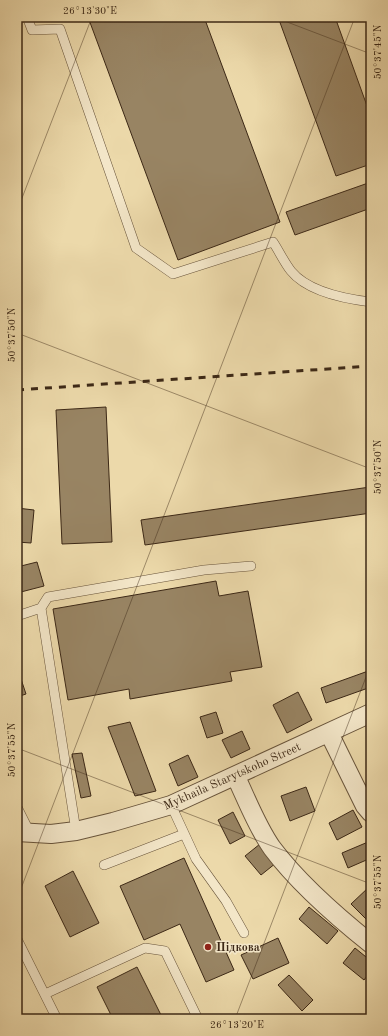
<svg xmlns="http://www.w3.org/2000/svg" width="388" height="1036" font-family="'Old Standard TT',serif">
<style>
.building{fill:#988463;stroke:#3c2816}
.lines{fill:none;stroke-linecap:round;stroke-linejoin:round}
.lane-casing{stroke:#68543b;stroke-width:10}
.street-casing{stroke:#68543b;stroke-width:20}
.lane{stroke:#f3e6c8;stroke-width:9}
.street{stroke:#f3e6c8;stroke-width:18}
.rail{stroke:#3c2816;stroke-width:3;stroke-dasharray:7 7;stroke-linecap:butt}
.ticks{fill:none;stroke:#3c2816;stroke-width:1;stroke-opacity:0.45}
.poi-dot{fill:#8f2418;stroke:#f3e6c8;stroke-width:1.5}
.labels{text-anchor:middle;stroke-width:3;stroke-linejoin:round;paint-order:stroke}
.street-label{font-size:12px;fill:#3c2816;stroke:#f3e6c8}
.poi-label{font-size:12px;font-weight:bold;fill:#3c2816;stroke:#f3e6c8;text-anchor:start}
.neatline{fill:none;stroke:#3c2816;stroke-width:1.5}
.ticks-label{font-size:10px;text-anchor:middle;fill:#3c2816}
</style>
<rect width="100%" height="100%" fill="#ecd9aa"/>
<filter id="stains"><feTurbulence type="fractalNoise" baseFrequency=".005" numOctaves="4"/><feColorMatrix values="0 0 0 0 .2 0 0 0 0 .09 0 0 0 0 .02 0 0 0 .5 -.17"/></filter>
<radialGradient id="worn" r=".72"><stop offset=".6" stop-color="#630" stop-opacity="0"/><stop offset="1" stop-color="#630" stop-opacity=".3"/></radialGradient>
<path class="building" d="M 88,17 L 204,17 L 280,222 L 178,260 Z
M 278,17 L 335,17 L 371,117 L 371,164 L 336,176 Z
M 371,182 L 371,208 L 295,235 L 286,212 Z
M 106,407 L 112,542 L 62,544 L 56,410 Z
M 370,487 L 371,513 L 145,545 L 141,520 Z
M 17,508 L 34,510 L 31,543 L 17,542 Z
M 37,562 L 44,586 L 17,593 L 17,567 Z
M 216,581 L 219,596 L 248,591 L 262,667 L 230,672 L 232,681 L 130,699 L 129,689 L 68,700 L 53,609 Z
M 371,670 L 371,687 L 326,703 L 321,688 Z
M 20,676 L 26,694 L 17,697 L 17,677 Z
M 298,692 L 312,720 L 287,733 L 273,705 Z
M 216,712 L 223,733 L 207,738 L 200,717 Z
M 130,722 L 156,791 L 135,796 L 108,727 Z
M 242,731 L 250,749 L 231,758 L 222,740 Z
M 82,753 L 91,796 L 81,798 L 72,754 Z
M 188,755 L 198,777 L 178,786 L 169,764 Z
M 371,783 L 371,809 L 362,786 Z
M 306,787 L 315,811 L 290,821 L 281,796 Z
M 353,810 L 362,827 L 337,840 L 329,823 Z
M 233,812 L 245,836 L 230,844 L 218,820 Z
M 368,842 L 371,849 L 371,858 L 348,868 L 342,853 Z
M 260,844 L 276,863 L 261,875 L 245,856 Z
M 184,858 L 234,970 L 206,982 L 180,924 L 144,940 L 120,886 Z
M 73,871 L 99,923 L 70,937 L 45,886 Z
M 369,887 L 371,889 L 371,920 L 369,922 L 351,904 Z
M 309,907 L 338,931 L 327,944 L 299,919 Z
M 278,938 L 289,963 L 253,979 L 241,955 Z
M 355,948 L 371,961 L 371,971 L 364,980 L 343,963 Z
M 137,967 L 163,1019 L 113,1019 L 97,987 Z
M 289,975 L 313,1000 L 302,1011 L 278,985 Z"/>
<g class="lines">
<defs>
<path id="lane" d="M 27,17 L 32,30 L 60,29 L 136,248 L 173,274 L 273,242 C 279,251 284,262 291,271 C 308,292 346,299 371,302
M 41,608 L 76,831
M 17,616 L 41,608 L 48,597 L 204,570 L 251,566
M 171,805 L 196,859 L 226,901 L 244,933
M 17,807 L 30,833
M 104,865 L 184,834
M 17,939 L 57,1019
M 45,994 L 145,948 L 165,951 L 198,1019"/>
<path id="street" d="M 329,733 L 365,806 L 371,813
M 236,777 C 247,800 257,827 272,848 C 299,884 336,916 371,944
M 17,832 L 51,834 L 76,831 L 113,822 L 171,805 L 371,713"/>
</defs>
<use href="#lane" class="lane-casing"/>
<use href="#street" class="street-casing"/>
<use href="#lane" class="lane"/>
<use href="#street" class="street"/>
<path class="rail" d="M 17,390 L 371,366"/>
</g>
<path class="ticks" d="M 274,17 L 371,54M 17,211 L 92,17M 17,333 L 371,469M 17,748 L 371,884M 17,899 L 355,17M 235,1019 L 371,664"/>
<circle class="poi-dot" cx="208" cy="947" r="4"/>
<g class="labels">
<g class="street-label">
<text transform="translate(232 776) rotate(-24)" y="4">Mykhaila Starytskoho Street</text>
</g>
<g class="poi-label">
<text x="216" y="951">Підкова</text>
</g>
</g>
<rect width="388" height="1036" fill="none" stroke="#ecd9aa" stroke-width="44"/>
<rect x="22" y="22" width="344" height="992" class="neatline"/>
<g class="ticks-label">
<text x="90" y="14">26°13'30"E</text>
<text transform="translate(377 52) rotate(-90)" y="4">50°37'45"N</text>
<text transform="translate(11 335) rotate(-90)" y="4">50°37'50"N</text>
<text transform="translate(377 467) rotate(-90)" y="4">50°37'50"N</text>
<text transform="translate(11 750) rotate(-90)" y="4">50°37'55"N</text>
<text transform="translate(377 882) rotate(-90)" y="4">50°37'55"N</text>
<text x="237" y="1028">26°13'20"E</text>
</g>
<rect width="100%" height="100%" filter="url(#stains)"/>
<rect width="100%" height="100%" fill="url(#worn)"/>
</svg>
